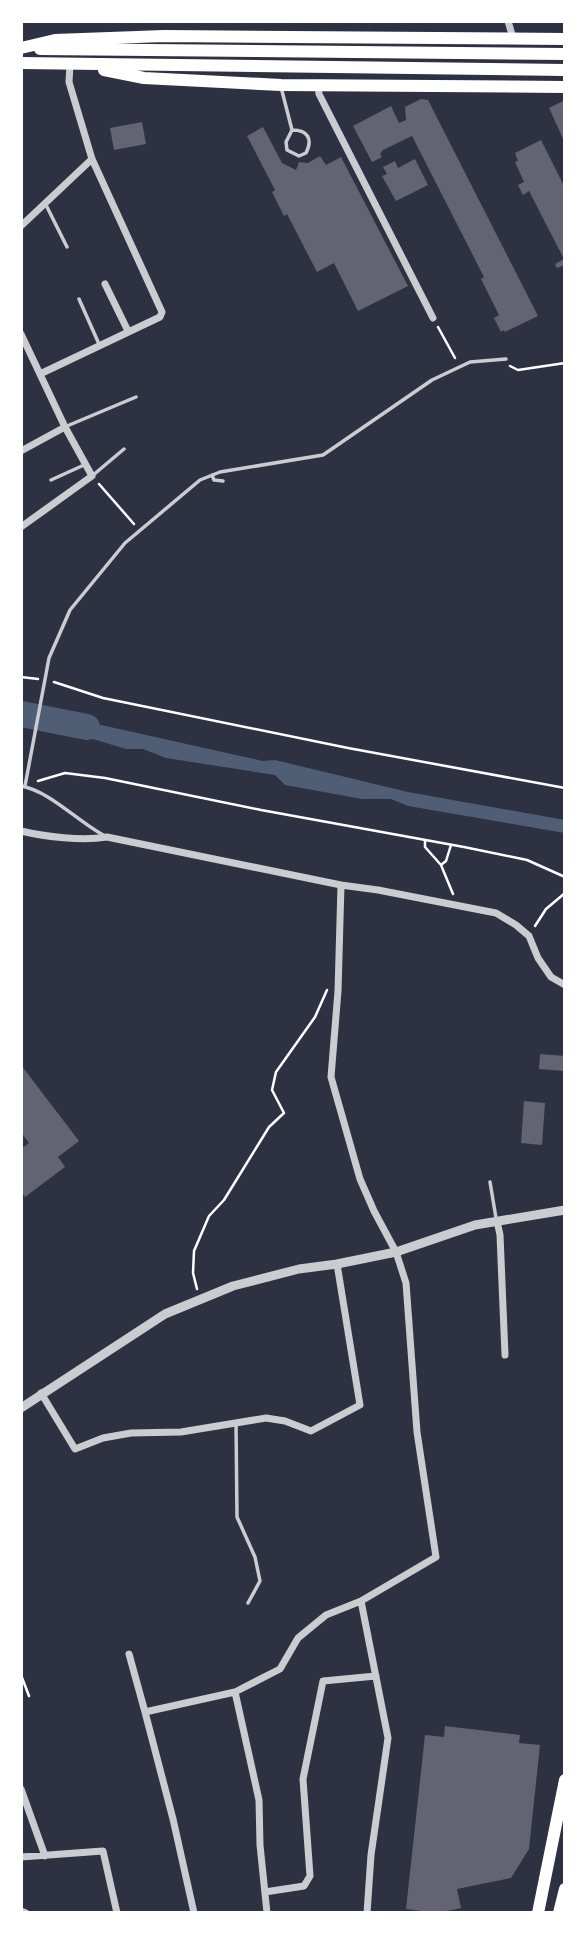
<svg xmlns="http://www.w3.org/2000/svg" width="586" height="1934" font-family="'Playfair Display',serif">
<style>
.water{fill:#4f5d75}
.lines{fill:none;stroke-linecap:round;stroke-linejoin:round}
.river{stroke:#4f5d75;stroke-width:26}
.building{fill:#626471}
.path{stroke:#fff;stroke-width:2.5}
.service{stroke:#caccd0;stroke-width:3.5}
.minor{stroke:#caccd0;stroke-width:7}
.tertiary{stroke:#caccd0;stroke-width:9}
.trunk{stroke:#fff;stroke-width:12}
</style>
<rect width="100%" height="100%" fill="#2d3142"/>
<path class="water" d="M 52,714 L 263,761 L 275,760 L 408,792 L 565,820 L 565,833 L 408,806 L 391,799 L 362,799 L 285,785 L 275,775 L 166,758 L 143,749 L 126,749 L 50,726 Z"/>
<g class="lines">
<path class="river" d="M 21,714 L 87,727"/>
</g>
<path class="building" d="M 421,99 L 428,100 L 538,316 L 505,332 L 504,330 L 501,332 L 494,318 L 499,315 L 481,279 L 484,277 L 412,136 L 383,150 L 380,154 L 382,157 L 372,162 L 353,126 L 391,106 L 399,123 L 406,120 L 405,107 Z
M 565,100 L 565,143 L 549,108 Z
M 142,122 L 146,144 L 114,150 L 110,128 Z
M 263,127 L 282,163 L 296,170 L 299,162 L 308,163 L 320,156 L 326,165 L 341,157 L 408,286 L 358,311 L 334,263 L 317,272 L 287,214 L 284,216 L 272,192 L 275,190 L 247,136 Z
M 541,140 L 565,188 L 565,265 L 557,268 L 555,264 L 564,259 L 529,191 L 523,195 L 518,185 L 524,182 L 515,162 L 518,161 L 515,153 Z
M 415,159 L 428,185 L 396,201 L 382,176 L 387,174 L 383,167 L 395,161 L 398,168 Z
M 540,1054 L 565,1056 L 565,1071 L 539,1069 Z
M 21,1065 L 79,1141 L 58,1157 L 65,1167 L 25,1197 L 21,1191 L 21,1149 L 29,1143 L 21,1132 Z
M 524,1101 L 545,1103 L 542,1145 L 521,1143 Z
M 445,1726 L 520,1735 L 519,1743 L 540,1745 L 529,1849 L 511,1878 L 457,1889 L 461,1908 L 438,1913 L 406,1909 L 425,1735 L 444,1737 Z"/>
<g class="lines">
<path class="path" d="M 438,327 L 455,358
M 510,366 L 518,370 L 565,363
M 99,484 L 134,524
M 21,677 L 38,679
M 54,682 L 103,698 L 348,748 L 565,788
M 38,781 L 65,773 L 105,778 L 261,810 L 464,847 L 527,860 L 565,877
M 425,840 L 425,847 L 441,865
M 451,845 L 446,861 L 441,865 L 453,894
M 535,926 L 546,909 L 565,893
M 197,1289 L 193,1273 L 194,1251 L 209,1216 L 224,1200 L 269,1127 L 284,1113 L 272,1090 L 276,1072 L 315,1017 L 327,990
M 21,1675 L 29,1696"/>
<path class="service" d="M 281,87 L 292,130 L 286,142 L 287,150 L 299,156 L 306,153 C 313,139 308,130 292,130
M 46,205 L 67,247
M 79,299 L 99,344
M 67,426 L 136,397
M 212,475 L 214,480 L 223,481
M 92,476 L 124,449
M 51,480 L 84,465
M 21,786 C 50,791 78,822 105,836
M 25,786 L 49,658 L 70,610 L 125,543 L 200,480 L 220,472 L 323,455 L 432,380 L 470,362 L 506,359
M 490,1182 L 496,1218
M 236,1423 L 237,1517 L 255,1557 L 260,1581 L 248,1603"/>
<path class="minor" d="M 508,21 L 513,38
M 318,85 L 319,94 L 433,318
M 21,226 L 92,159
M 105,284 L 128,331
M 21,334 L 65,427 L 92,476 L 21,527
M 40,374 L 160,317 L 162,312 L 92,159 L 69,82 L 70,64
M 21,451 L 65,427
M 21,831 C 46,837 82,841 107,837 L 341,885 L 378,890 L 496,913 L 516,925 L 529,936 L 538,958 L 551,977 L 565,985
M 497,1221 L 500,1235 L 505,1355
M 41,1393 L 75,1449 L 103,1438 L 131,1433 L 181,1432 L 266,1418 L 285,1421 L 311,1431 L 360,1405 L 337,1264
M 361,1601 L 388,1738 L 371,1855 L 367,1913
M 129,1654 L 145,1712
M 235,1692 L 259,1800 L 260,1845 L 267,1913
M 21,1789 L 45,1856
M 21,1857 L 103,1851 L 117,1913
M 265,1892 L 304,1886 L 310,1876 L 303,1779 L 323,1681 L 376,1676
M 21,1911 L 26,1913
M 194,1913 L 173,1819 L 145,1712 L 235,1692 L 280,1669 L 298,1638 L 326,1615 L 361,1601 L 436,1557 L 417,1432 L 406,1283 L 396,1252 L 374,1211 L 360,1179 L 331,1077 L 338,991 L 341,885"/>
<path class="tertiary" d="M 21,1408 L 165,1314 L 233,1286 L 299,1269 L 337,1264 L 396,1252 L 475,1225 L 565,1210"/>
<path class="trunk" d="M 21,48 L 55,40 L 164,36 L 565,39
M 40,49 L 565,54
M 21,63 L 565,70
M 104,70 L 144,78 L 281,85 L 565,87
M 538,1913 L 565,1780
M 559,1913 L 565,1889"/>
</g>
<rect width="586" height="1934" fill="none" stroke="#ffffff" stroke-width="46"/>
</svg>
